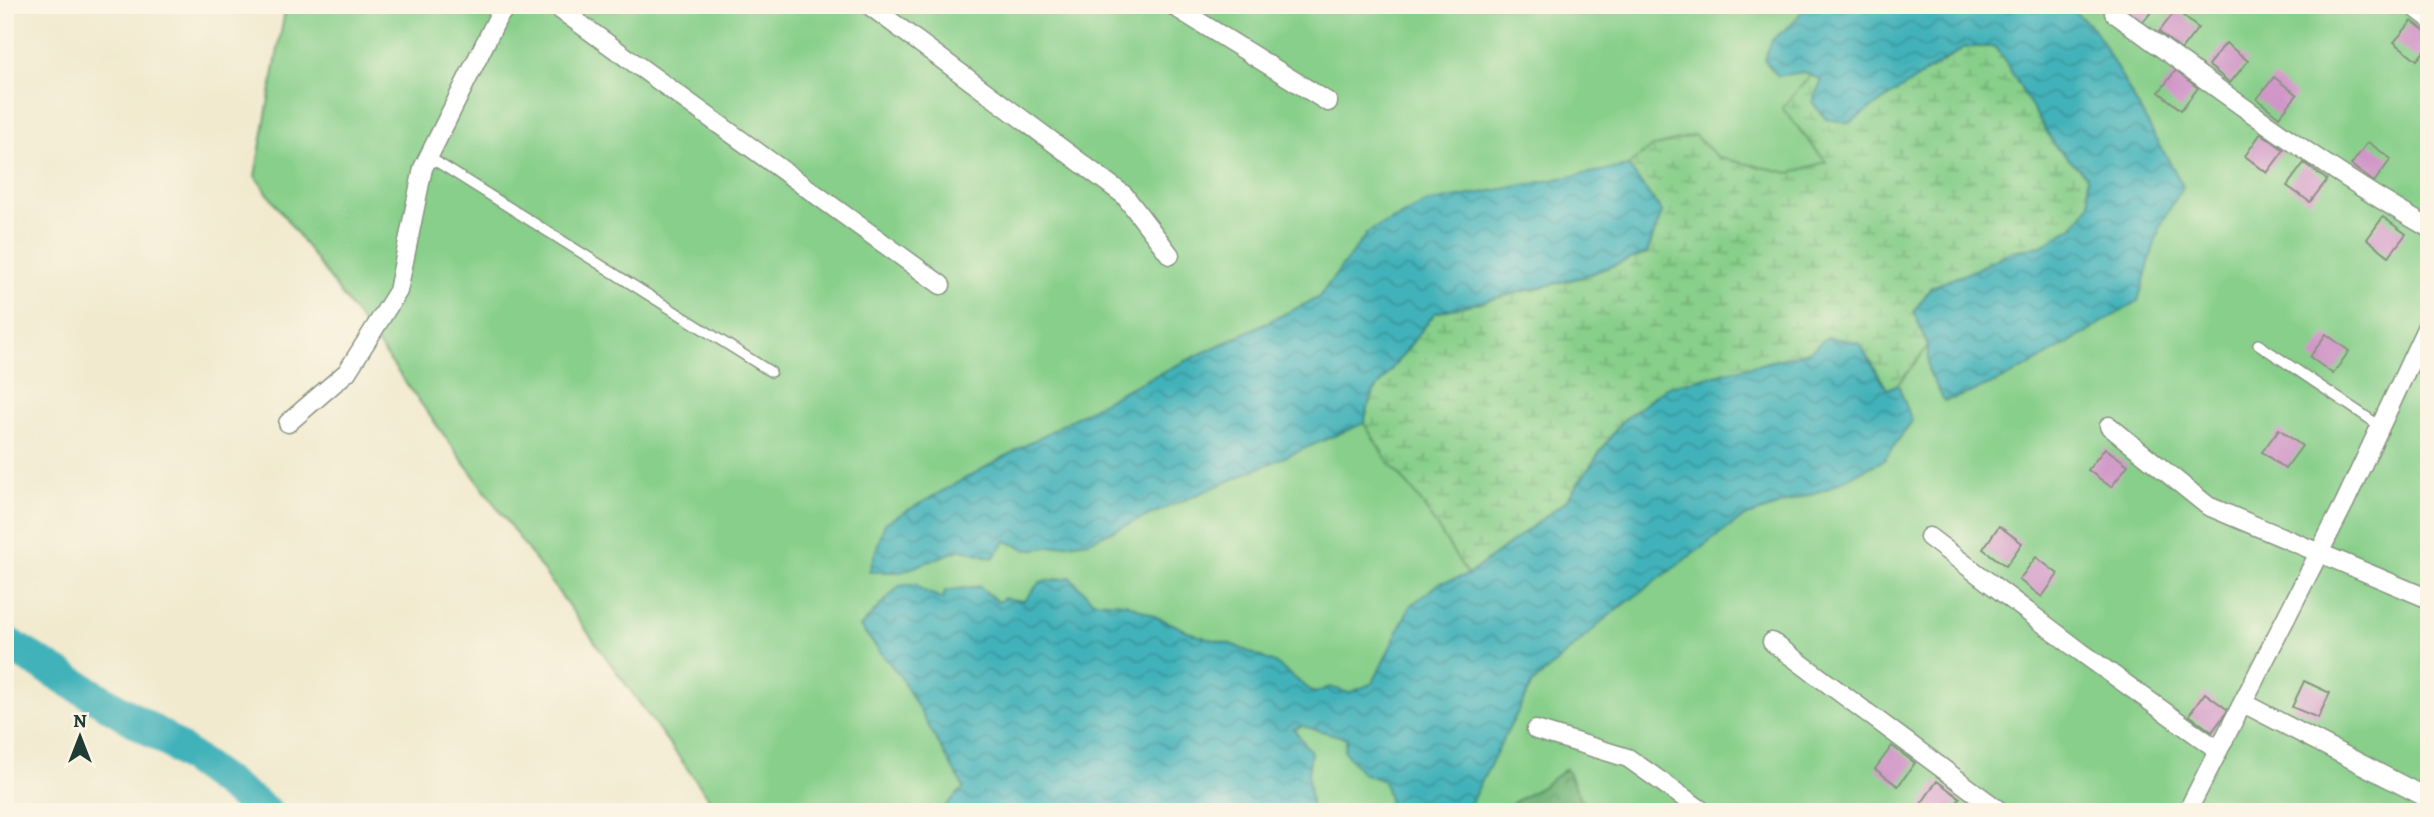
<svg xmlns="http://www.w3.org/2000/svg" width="2434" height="817" font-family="Alegreya,serif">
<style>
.green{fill:#87cf8a;stroke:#53865f;stroke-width:2}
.forest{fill:url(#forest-crowns);stroke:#467855;stroke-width:2}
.wetland{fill:url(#wetland-marsh);stroke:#53865f;stroke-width:2}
.water{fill:url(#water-waves);stroke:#307877;stroke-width:2}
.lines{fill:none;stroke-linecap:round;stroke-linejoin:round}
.river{stroke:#42b2ba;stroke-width:33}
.building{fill:#d096c7}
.service-casing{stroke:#889482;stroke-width:12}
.minor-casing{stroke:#889482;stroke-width:21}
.service{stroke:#fff;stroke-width:9}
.minor{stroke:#fff;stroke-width:18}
</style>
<defs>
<pattern id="forest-crowns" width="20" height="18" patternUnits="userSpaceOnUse" patternTransform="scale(1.75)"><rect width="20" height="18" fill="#6db276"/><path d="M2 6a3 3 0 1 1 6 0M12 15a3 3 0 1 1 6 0" fill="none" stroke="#599262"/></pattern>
<pattern id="wetland-marsh" width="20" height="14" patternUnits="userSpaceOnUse" patternTransform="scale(1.75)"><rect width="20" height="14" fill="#87cf8a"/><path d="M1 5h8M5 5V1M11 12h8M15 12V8" fill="none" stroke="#6ea972"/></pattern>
<pattern id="water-waves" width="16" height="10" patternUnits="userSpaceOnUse" patternTransform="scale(1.75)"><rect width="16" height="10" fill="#42b2ba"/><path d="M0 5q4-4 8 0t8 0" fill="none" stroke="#379298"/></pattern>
</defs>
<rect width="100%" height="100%" fill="#fcf5e5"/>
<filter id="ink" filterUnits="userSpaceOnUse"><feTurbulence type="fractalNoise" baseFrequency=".0143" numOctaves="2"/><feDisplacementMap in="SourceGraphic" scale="14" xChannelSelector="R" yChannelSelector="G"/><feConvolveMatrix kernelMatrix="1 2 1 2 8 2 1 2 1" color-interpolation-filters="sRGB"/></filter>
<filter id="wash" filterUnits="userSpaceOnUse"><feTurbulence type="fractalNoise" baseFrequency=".00686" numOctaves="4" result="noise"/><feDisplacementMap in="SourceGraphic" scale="28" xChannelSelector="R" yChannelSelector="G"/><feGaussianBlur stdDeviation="1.57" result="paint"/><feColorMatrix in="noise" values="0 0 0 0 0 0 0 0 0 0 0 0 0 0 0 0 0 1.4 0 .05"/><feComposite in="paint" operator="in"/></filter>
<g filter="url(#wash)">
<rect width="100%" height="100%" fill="#f1eacf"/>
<path class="green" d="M 286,5 L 2429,5 L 2429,812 L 719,812 L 255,176 Z"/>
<path class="forest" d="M 1566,769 L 1588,812 L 1518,812 L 1513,803 L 1541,787 Z"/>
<path class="wetland" d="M 1965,47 L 1997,47 L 2056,147 L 2087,176 L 2090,204 L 2074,226 L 2041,246 L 2012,251 L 1970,273 L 1931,287 L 1914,312 L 1928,347 L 1898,384 L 1887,390 L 1871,361 L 1809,352 L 1667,387 L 1621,422 L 1566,501 L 1468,575 L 1417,496 L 1387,460 L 1364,423 L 1371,396 L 1435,313 L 1582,277 L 1647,253 L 1662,212 L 1628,166 L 1650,148 L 1694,135 L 1719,158 L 1790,173 L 1826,162 L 1782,108 L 1811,75 L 1822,80 L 1915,79 Z"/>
<path class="water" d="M 1807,5 L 2067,5 L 2095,30 L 2183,186 L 2160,226 L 2138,301 C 2081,334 2007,386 1944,401 L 1928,370 L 1928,347 L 1914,312 L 1931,287 L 1970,272 L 2012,251 L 2041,246 L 2074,226 L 2090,204 L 2087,176 L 2056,147 L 1996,47 L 1965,47 L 1849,123 L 1826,119 L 1812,102 L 1822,80 L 1804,72 L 1778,76 L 1764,60 L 1772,40 L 1792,24 Z
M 1628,166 L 1662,212 L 1647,253 L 1582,277 L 1435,313 L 1371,396 L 1364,423 L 1089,541 L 1028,550 L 1006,541 L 993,558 L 962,549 L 901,572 L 869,572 L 885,523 L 1125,390 L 1318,298 L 1368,232 L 1426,203 Z
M 1827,337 L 1859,343 L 1887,389 L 1898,384 L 1912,421 L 1884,460 L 1826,489 L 1742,518 L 1611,614 L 1532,684 L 1466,812 L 1374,812 L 1390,804 L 1384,781 L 1362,773 L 1344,751 L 1347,738 L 1302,726 L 1294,729 L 1311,752 L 1308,775 L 1312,812 L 939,812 L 964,788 L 900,676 L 860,627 L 899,586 L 916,584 L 922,590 L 943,599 L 945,591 L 979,586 L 998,602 L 1004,598 L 1024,601 L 1040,582 L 1070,577 L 1093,601 L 1126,603 L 1199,636 L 1231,644 L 1275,663 L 1314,693 L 1330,687 L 1349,693 L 1373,683 L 1410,606 L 1440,583 L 1468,575 L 1566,501 L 1621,422 L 1667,387 L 1809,352 Z"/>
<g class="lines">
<path class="river" d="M 5,642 L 164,738 L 266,812"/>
</g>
<g id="blocks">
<path class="building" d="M 2120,5 L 2157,5 L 2142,23 Z
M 2176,10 L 2198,28 L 2181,50 L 2159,32 Z
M 2412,21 L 2429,34 L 2429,45 L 2417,60 L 2394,42 Z
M 2226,43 L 2248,61 L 2230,83 L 2208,65 Z
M 2176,70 L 2198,88 L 2181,110 L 2159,92 Z
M 2274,77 L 2297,95 L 2279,117 L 2257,99 Z
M 2261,133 L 2284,150 L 2267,173 L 2245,156 Z
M 2368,142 L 2391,159 L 2374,182 L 2351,165 Z
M 2304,163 L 2327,180 L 2310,202 L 2287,186 Z
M 2383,217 L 2406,234 L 2389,256 L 2367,239 Z
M 2326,334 L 2349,351 L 2333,374 L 2310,357 Z
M 2279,429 L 2302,446 L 2285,469 L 2262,452 Z
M 2105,448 L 2128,465 L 2111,487 L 2088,470 Z
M 1999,526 L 2022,543 L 2006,566 L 1983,549 Z
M 2036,557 L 2058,574 L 2042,597 L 2019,580 Z
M 2304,681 L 2330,693 L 2318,718 L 2292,707 Z
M 2205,693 L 2228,710 L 2212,732 L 2189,715 Z
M 1892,746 L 1915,763 L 1898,786 L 1875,769 Z
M 1937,781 L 1960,798 L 1950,812 L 1931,812 L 1921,804 Z"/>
</g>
</g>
<g filter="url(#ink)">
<use href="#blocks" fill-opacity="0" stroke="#889482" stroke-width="2"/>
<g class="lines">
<defs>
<path id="service" d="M 429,157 L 771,372
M 2258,344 L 2380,426"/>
<path id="minor" d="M 554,5 L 941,285
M 869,5 L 1124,195 L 1170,255
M 1172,5 L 1328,102
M 2412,5 L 2429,18
M 2114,13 C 2217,88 2318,165 2429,228
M 288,423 L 347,372 L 398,291 L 423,168 L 498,17 L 508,5
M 2109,426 L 2208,506 L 2429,599
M 1929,537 L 2081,652 L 2218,750
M 1772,642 L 2001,812
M 2243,703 L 2429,799
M 1536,730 L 1628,758 L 1704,812
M 2187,812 L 2345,502 L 2429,322"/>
</defs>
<use href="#service" class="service-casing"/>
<use href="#minor" class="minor-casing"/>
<use href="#service" class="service"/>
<use href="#minor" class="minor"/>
</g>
</g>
<rect width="2434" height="817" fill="none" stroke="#fcf5e5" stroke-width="28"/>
<g transform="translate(80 737)" stroke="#fcf5e5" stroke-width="5" paint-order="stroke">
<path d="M0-5L12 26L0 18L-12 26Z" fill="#1f3d34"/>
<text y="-10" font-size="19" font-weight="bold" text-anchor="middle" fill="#1f3d34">N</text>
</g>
</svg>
